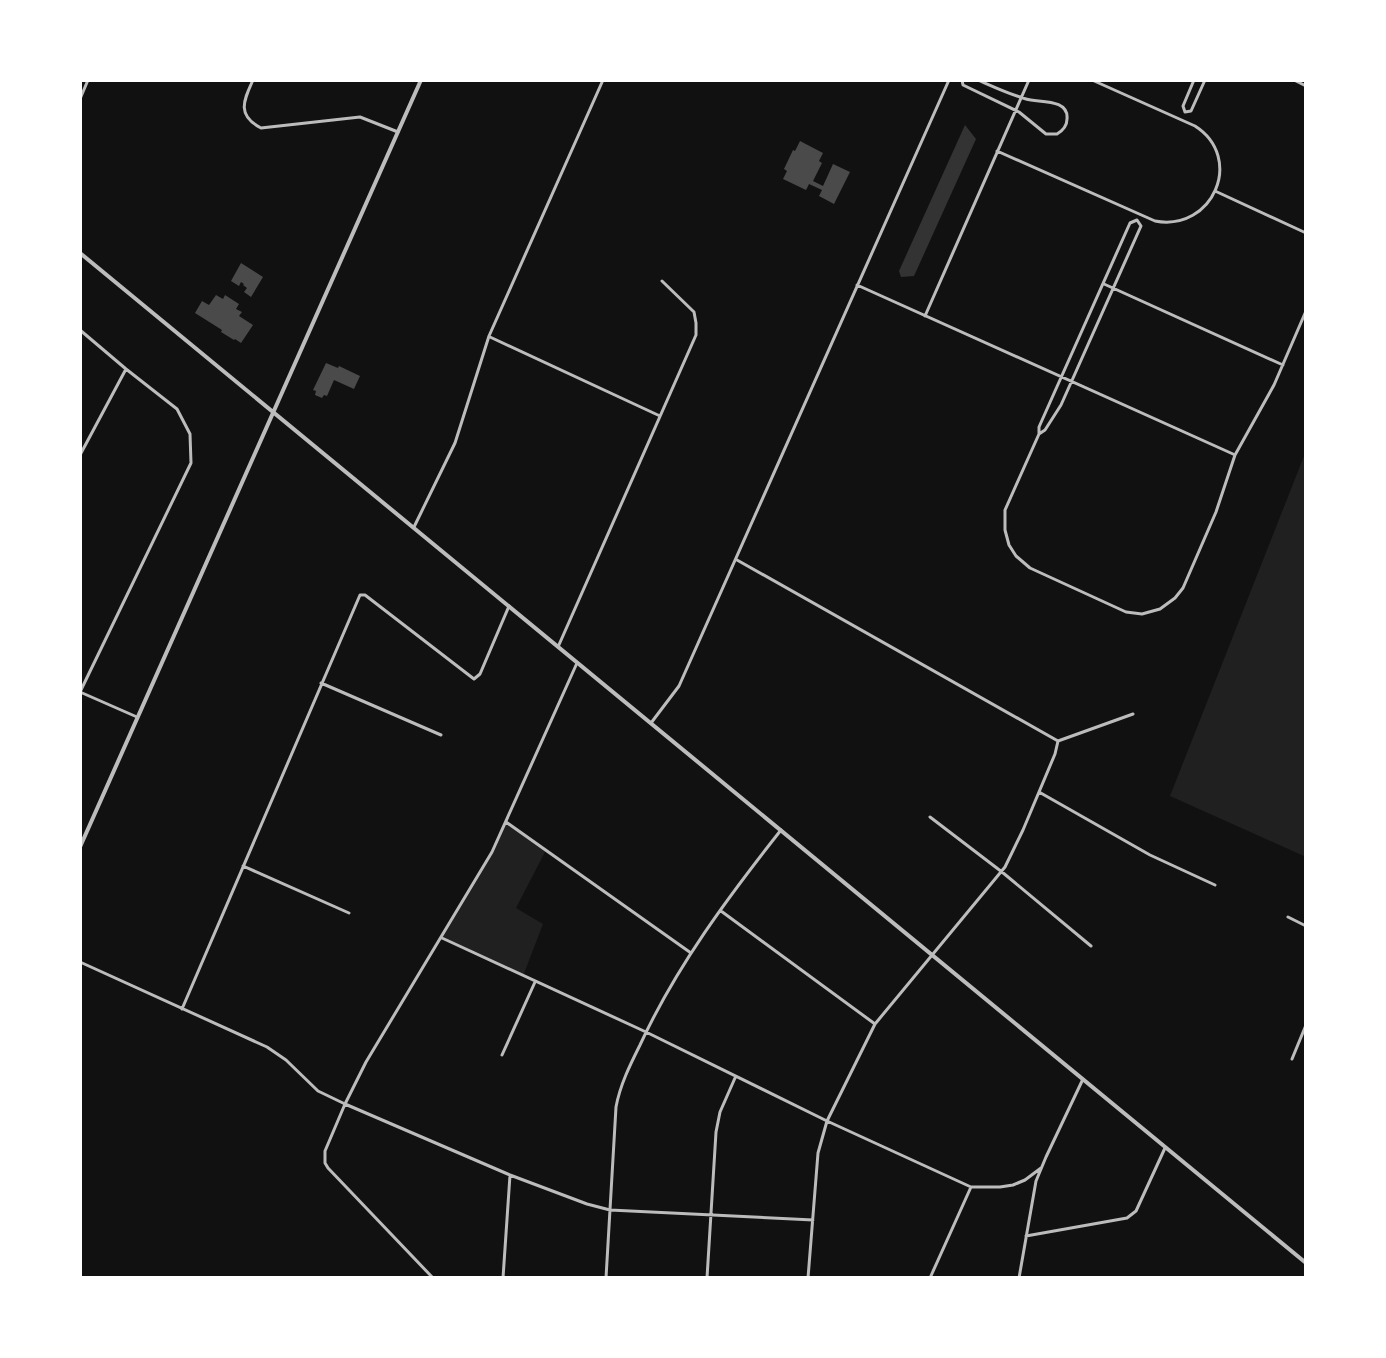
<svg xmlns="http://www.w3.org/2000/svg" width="1386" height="1358" font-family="Roboto,sans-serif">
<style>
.green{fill:#202020}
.water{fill:#333}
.building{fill:#4a4a4a}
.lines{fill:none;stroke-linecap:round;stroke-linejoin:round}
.minor{stroke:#bcbcbc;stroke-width:3}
.tertiary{stroke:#bcbcbc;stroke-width:4}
</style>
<rect width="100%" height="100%" fill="#111"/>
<path class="green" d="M 1306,451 L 1306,857 L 1170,796 Z
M 506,822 L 546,850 L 516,908 L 543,924 L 523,976 L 441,937 L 492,852 Z"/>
<path class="water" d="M 965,125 L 976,139 L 914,276 L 901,277 L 899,271 Z"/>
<path class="building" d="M 800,141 L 823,153 L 819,161 L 822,163 L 813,181 L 823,186 L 833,164 L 850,172 L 834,204 L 819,196 L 822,190 L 809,184 L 806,190 L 783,179 L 787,171 L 784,169 L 793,150 L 795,151 Z
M 241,263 L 263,277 L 251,297 L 244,292 L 247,288 L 243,285 L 244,284 L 241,282 L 239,286 L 231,281 Z
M 216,295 L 223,299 L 225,295 L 239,304 L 236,309 L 242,312 L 239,316 L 253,325 L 241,343 L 235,339 L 234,340 L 221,332 L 222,330 L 195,313 L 202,301 L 209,305 Z
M 326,363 L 338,368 L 339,366 L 360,376 L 354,389 L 334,380 L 327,396 L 324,395 L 322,398 L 315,395 L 316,391 L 313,390 Z"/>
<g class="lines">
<path class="minor" d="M 253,80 C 244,100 236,115 261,128 L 360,117 L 398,132
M 962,80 L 963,85 L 1019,112 L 1046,134 L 1057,134 C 1062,131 1067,126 1067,119 C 1069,98 1038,103 1026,99 C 1009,94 994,87 978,80
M 1194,80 L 1183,106 L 1185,112 L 1191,111 L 1205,80
M 1294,80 L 1306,86
M 80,99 L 88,80
M 997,151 L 1155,221 C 1213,232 1245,158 1195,126 L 1092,80
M 1215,191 L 1306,233
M 1137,220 L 1141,226 L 1061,405 L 1045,430 L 1039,434 L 1039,427 L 1130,223 Z
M 1104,284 L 1283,365
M 857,285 L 1233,454
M 925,316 L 1029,80
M 80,330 L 126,369 L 177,409 L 190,434 L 191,463 L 80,692
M 490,337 L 660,416
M 1039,434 L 1005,510 L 1005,530 L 1009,545 L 1016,556 L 1030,568 L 1126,612 L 1142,614 L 1160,609 L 1175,598 L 1183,588 L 1216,512 L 1235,455 L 1274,385 L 1306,311
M 80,455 L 126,369
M 414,527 L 455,443 L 489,336 L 603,80
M 737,560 L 1058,741
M 558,647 L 696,335 L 696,323 L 694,312 L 662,281
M 321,683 L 441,735
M 80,692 L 137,717
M 651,723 L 679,686 L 949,80
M 1058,741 L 1133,714
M 1039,792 L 1150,855 L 1215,885
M 930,817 L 1002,872 L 1091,946
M 506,822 L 691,953
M 243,866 L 349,913
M 721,911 L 875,1024
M 1288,917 L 1306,926
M 442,938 L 646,1032 L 827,1121 L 971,1187 L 1000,1187 L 1013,1185 L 1025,1180 L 1041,1168
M 80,962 L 267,1047 L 286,1060 L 318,1091 L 345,1104 L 510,1175 L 587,1204 L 610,1210 L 813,1220
M 182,1009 L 360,595 L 365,595 L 474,679 L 480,674 L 509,606
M 502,1055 L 535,982
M 1292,1059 L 1306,1025
M 1026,1236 L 1127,1218 L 1136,1211 L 1165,1148
M 433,1278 L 328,1168 L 325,1163 L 325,1151 L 345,1104 L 366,1062 L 492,852 L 577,663
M 503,1278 L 510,1175
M 606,1278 L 616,1107 C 620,1085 630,1065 640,1045 C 676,967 728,897 781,830
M 707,1278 L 716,1132 L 720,1112 L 735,1078
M 808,1278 L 818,1153 L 827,1121 L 875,1024 L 1005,867 L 1023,830 L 1055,754 L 1058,741
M 930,1278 L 971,1187
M 1019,1278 L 1036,1181 L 1046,1157 L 1083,1079"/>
<path class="tertiary" d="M 80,253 L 1306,1263
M 80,847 L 421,80"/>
</g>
<rect width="1386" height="1358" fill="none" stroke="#ffffff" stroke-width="164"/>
</svg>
